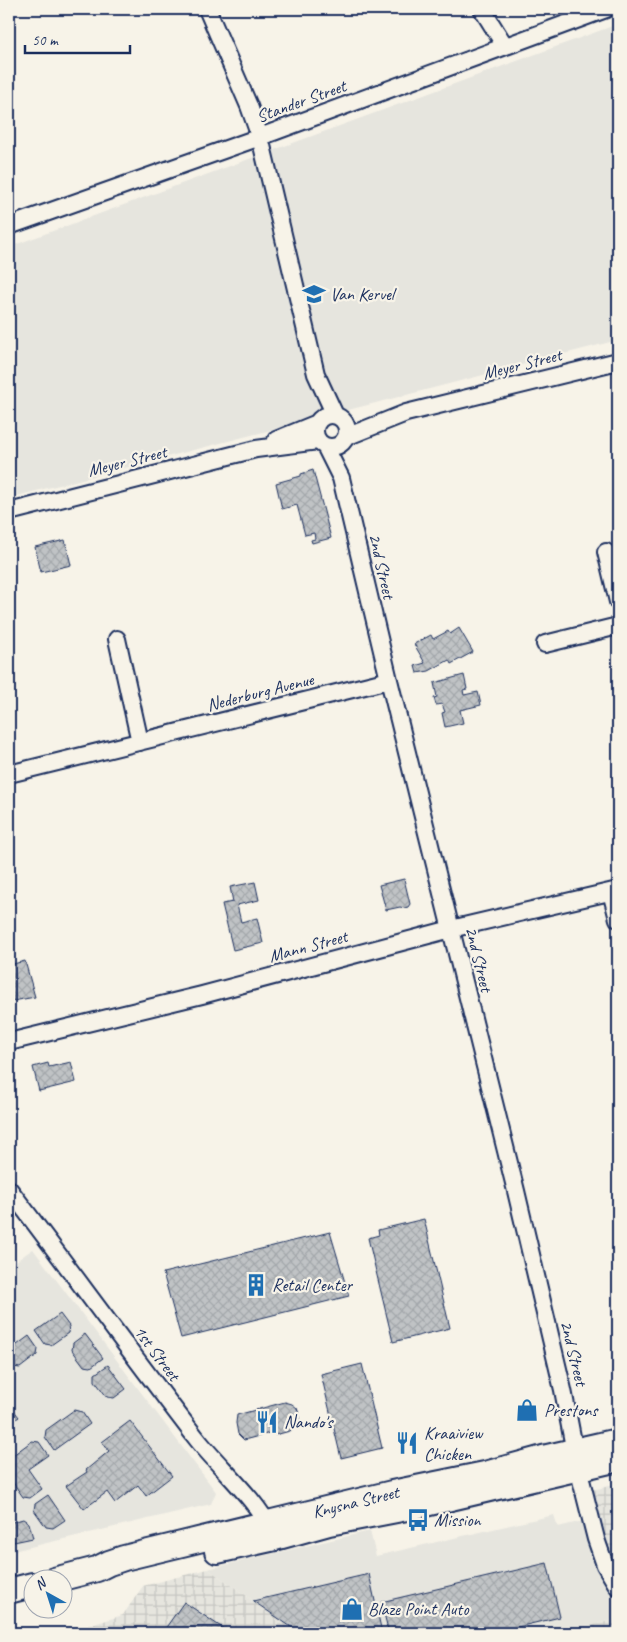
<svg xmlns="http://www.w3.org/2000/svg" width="627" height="1642" font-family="Caveat,sans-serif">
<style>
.built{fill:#e6e5de}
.industrial{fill:url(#industrial-grid)}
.building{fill:url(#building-cross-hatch);stroke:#1b2f5e}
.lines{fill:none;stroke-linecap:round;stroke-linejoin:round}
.minor-casing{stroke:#1b2f5e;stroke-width:20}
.highway-casing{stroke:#1b2f5e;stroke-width:28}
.minor{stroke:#f7f3e8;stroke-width:16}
.highway{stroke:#f7f3e8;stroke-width:24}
.labels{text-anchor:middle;stroke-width:4.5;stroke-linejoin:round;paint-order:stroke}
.street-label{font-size:18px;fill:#1b2f5e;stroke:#f7f3e8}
.poi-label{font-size:18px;fill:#1b2f5e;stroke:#f7f3e8;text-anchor:start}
</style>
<defs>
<pattern id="industrial-grid" width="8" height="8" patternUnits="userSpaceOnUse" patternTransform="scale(1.25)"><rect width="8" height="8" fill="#e6e5de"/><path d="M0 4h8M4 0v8" fill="none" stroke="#c5c5c1"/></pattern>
<pattern id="building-cross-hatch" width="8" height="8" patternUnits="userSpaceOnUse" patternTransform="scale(1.25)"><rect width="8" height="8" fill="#c0c3c5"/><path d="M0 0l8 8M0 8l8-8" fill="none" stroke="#a4a8ac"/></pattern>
</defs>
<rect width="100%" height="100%" fill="#f7f3e8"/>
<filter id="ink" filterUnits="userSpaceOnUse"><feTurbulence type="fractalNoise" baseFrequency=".02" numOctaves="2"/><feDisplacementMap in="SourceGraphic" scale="10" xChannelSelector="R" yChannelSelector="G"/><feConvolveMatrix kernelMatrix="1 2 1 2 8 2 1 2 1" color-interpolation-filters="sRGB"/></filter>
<g filter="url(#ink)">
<path class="built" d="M 618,24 L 618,340 L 9,498 L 9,247 Z
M 33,1249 L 216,1492 L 211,1504 L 9,1552 L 9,1266 Z
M 554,1515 L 558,1527 L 591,1519 L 618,1587 L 618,1619 L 560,1633 L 300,1633 L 208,1569 L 370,1531 L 376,1556 Z"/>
<path class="industrial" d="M 618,1484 L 618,1587 L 584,1492 Z
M 208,1569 L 300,1633 L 65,1633 L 123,1615 L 143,1586 Z
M 618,1619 L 618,1633 L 560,1633 Z"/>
<path class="building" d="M 313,470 L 331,538 L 312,543 L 311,540 L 315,539 L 314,533 L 305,535 L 297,505 L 282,509 L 276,483 L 301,476 L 301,474 Z
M 65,540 L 71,565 L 41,572 L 35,547 Z
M 459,628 L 473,652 L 451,664 L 449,660 L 429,671 L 417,673 L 415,666 L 425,663 L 414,644 L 431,635 L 433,639 L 448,631 L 450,634 Z
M 464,675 L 467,689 L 463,690 L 464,695 L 478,692 L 481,705 L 460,710 L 463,723 L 445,727 L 442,713 L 445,712 L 442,704 L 436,705 L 434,698 L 437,697 L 434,683 Z
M 404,879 L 410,904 L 408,907 L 404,908 L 400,907 L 386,910 L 379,885 Z
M 255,882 L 259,900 L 237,905 L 241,922 L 257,918 L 263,943 L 233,950 L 222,904 L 233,902 L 230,887 Z
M 25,961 L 35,997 L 13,1001 L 9,986 L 9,965 Z
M 71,1062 L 76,1082 L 39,1091 L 33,1067 L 48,1063 L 49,1067 Z
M 424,1219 L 450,1328 L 393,1342 L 368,1238 L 379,1235 L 378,1230 Z
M 330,1232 L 349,1296 L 181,1338 L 163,1273 Z
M 60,1314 L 69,1326 L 68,1333 L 51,1345 L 45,1344 L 36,1331 Z
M 85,1334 L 103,1358 L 91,1367 L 84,1366 L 72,1350 L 73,1343 Z
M 29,1336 L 38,1349 L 37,1355 L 20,1368 L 13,1367 L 9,1360 L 9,1351 Z
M 362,1364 L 382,1448 L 341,1458 L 321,1374 Z
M 108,1365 L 126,1389 L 114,1398 L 107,1397 L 95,1381 L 95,1374 Z
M 285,1402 L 292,1404 L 297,1408 L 299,1414 L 299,1420 L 296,1426 L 290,1431 L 275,1435 L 274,1432 L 244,1440 L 238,1434 L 236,1423 L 237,1415 Z
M 9,1404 L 19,1417 L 9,1424 Z
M 74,1410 L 82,1412 L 90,1424 L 54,1450 L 45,1437 L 46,1430 Z
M 130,1421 L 172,1476 L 146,1496 L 138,1485 L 115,1503 L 107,1492 L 84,1509 L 66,1486 L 87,1472 L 86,1470 L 109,1451 L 102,1442 Z
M 32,1441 L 39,1442 L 48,1455 L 28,1469 L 42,1489 L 30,1498 L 23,1497 L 9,1477 L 9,1458 Z
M 48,1495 L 65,1520 L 53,1528 L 46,1527 L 34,1510 L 35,1504 Z
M 23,1519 L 29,1523 L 33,1538 L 9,1543 L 9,1523 Z
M 547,1563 L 560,1617 L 492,1633 L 389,1633 L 381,1602 Z
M 369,1574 L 382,1633 L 300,1633 L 253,1601 Z
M 184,1602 L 230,1633 L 162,1633 Z"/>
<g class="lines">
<defs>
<path id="minor" d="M 207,9 L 249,106 L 260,137 L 316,374 L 335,415
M 482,9 L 505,46
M 9,226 L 260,137 L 606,9
M315 431a16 16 0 1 1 32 0a16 16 0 1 1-32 0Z
M 346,437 L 406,413 L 618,361
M 276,440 L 315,424
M 325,446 L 341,478 L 389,680 L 516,1191 L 563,1390 L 578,1468 L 596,1539 L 605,1565 L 618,1587
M 9,512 L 256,449 L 318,441
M 606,552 L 618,602
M 117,639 L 140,742
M 545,644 L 618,626
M 9,774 L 389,680
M 611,892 L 618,919
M 9,1042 L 202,995 L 451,929 L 618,890
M 9,1189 C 72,1272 133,1356 197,1439 C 219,1467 255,1498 271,1530"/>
<g id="highway">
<path d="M 217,1551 L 275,1538 L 329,1523 L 412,1507 L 618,1459"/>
<path id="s1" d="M 54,1580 L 97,1569 L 109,1563 L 124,1558 L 392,1493 L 485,1474 L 543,1458 L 618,1441"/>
<path d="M 9,1591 L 32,1585"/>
</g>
</defs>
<use href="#minor" class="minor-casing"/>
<use href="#highway" class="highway-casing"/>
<use href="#minor" class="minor"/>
<use href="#highway" class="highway"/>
</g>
</g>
<defs>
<symbol id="school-bare" viewBox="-9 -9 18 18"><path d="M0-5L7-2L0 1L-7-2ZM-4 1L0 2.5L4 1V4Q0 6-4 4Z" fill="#1f6fb2" stroke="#f7f3e8" stroke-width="2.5" paint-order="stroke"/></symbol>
<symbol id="building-bare" viewBox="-9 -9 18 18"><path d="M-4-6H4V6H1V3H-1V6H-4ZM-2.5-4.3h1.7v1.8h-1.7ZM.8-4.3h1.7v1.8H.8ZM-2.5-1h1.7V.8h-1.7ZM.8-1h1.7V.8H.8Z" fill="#1f6fb2" stroke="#f7f3e8" stroke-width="2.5" paint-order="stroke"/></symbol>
<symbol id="shop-bare" viewBox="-9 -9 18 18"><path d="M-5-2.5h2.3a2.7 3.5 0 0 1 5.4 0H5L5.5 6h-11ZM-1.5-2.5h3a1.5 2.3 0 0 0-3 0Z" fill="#1f6fb2" stroke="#f7f3e8" stroke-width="2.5" paint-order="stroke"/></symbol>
<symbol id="restaurant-bare" viewBox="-9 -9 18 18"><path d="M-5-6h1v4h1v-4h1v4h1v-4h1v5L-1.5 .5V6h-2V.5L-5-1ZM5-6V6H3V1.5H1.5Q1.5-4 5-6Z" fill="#1f6fb2" stroke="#f7f3e8" stroke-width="2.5" paint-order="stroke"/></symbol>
<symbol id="bus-bare" viewBox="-9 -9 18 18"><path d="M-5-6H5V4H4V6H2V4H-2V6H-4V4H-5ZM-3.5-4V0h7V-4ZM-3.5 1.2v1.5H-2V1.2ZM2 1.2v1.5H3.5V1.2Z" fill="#1f6fb2" stroke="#f7f3e8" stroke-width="2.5" paint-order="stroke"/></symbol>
</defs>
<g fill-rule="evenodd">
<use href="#school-bare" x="298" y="278" width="32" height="32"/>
<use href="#building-bare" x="240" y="1269" width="32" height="32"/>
<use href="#shop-bare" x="511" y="1394" width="32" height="32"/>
<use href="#restaurant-bare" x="251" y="1406" width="32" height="32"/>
<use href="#restaurant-bare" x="391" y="1427" width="32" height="32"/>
<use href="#bus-bare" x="402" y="1504" width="32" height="32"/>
<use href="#shop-bare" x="336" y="1593" width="32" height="32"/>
</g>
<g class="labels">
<g class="street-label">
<text transform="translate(301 101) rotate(-20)" y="6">Stander Street</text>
<text transform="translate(522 364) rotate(-14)" y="6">Meyer Street</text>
<text transform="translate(127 461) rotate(-14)" y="6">Meyer Street</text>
<text transform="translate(382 566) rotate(77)" y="6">2nd Street</text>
<text transform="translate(260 692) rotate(-14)" y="6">Nederburg Avenue</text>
<text transform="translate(308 946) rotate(-15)" y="6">Mann Street</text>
<text transform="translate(479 959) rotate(76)" y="6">2nd Street</text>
<text transform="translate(157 1353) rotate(53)" y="6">1st Street</text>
<text transform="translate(574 1353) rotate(76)" y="6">2nd Street</text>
<text dy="6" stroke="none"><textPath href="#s1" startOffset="312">Knysna Street</textPath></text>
</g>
<g class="poi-label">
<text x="330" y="300">Van Kervel</text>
<text x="272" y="1291">Retail Center</text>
<text x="544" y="1416">Prestons</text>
<text x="284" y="1428">Nando's</text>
<text x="424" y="1439">Kraaiview<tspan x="424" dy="21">Chicken</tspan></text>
<text x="434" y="1526">Mission</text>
<text x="368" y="1615">Blaze Point Auto</text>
</g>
</g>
<rect width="627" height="1642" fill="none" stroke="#f7f3e8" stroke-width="30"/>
<rect x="15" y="15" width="597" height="1612" fill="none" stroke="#1b2f5e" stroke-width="2" filter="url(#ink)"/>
<g transform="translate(48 1594) rotate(321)"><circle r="24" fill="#f7f3e8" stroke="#9fa5b1"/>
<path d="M0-4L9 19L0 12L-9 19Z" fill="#1f6fb2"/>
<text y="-8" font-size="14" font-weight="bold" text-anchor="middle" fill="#1b2f5e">N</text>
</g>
<path d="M25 45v8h105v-8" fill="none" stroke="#1b2f5e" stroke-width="2.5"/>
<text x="32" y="45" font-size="15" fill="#1b2f5e" stroke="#f7f3e8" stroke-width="4" paint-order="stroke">50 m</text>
</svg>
